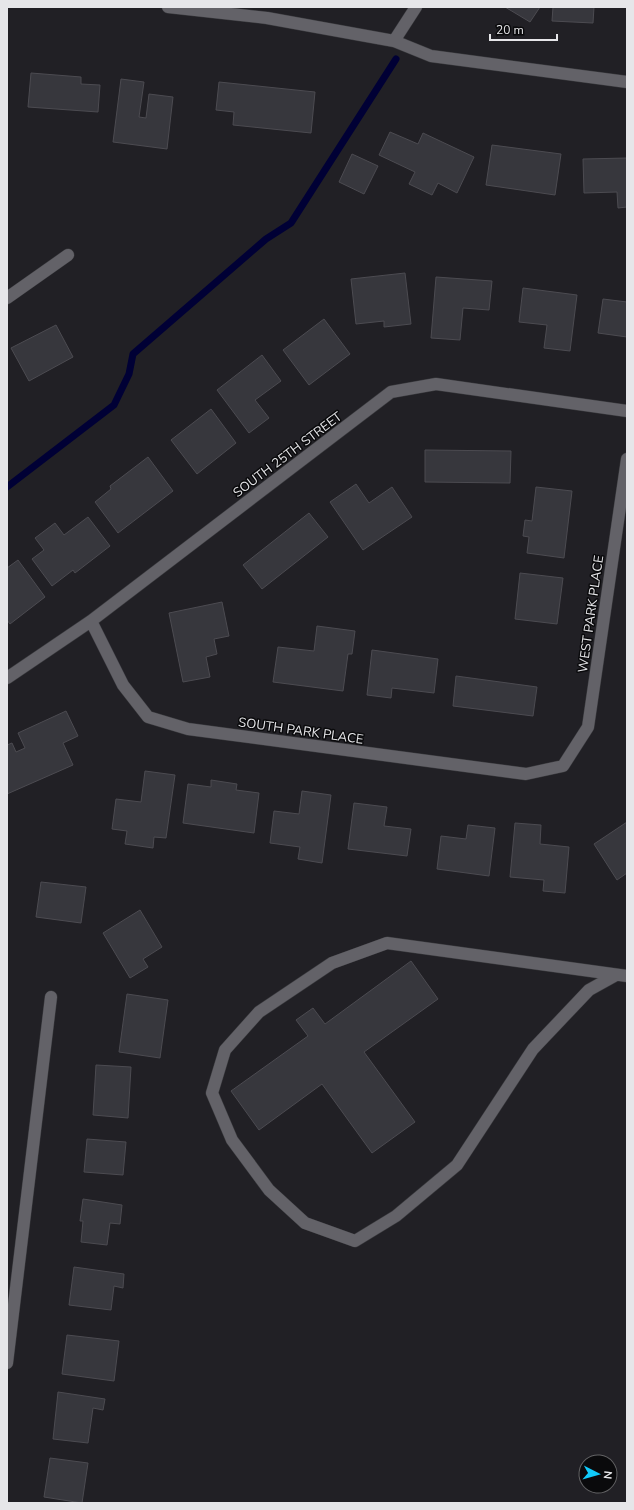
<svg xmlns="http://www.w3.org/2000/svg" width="634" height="1510" font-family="'Nunito Sans',sans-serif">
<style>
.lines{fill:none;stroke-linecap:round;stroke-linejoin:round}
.stream{stroke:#000035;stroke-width:7}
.building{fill:#37373d;stroke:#4c4b51}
.minor-casing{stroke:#3a3a3e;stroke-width:13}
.minor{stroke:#636268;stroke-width:12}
.labels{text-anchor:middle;stroke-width:3;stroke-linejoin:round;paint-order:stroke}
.street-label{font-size:13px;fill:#e6e6e9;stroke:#0a0a0c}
</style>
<rect width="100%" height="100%" fill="#212025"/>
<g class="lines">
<path class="stream" d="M 7,487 L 114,405 L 129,374 L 133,354 L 266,239 L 291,223 L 396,59"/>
</g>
<path class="building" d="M 505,7 L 540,7 L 530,22 Z
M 553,7 L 594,7 L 593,23 L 552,21 Z
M 31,73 L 81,77 L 81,84 L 100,85 L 98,112 L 28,107 Z
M 121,79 L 144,82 L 139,117 L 146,118 L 149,94 L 173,97 L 167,149 L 113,142 Z
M 219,82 L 315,92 L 311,133 L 233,125 L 234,112 L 216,110 Z
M 390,132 L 418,144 L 423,133 L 474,157 L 457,193 L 438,183 L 432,195 L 409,184 L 415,172 L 379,155 Z
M 492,145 L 561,154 L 555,195 L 486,185 Z
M 352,154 L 378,166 L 364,194 L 339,182 Z
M 627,158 L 627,207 L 618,208 L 617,192 L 584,193 L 583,159 Z
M 405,273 L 411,324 L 384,327 L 384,321 L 356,324 L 351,279 Z
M 436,277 L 492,281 L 489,310 L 463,308 L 460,340 L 431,338 Z
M 523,288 L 577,295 L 570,351 L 544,348 L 547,325 L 519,322 Z
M 603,299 L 627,302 L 627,337 L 598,333 Z
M 324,319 L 350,354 L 309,385 L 283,350 Z
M 56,325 L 73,357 L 29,381 L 11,348 Z
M 262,355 L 281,381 L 255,400 L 269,418 L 249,433 L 217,390 Z
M 211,409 L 236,443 L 197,474 L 171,440 Z
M 425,450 L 511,451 L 510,483 L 425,482 Z
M 148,457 L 173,491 L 118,533 L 95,502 L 111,489 L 110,486 Z
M 356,484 L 369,503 L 392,487 L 412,517 L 363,550 L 330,502 Z
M 536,487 L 572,491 L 564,558 L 527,553 L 529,537 L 523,536 L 525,520 L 532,521 Z
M 309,513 L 328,537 L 262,589 L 243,565 Z
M 88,517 L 110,546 L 75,573 L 73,570 L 52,586 L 32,559 L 44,550 L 35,538 L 55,523 L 64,535 Z
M 18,560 L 45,597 L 10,624 L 7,620 L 7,568 Z
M 520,573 L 563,578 L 557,624 L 515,619 Z
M 222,602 L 229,636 L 214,639 L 217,654 L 206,657 L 210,677 L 183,682 L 169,613 Z
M 317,626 L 355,631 L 352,654 L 348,654 L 343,691 L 273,682 L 278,647 L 314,651 Z
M 372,650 L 438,659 L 434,693 L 392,688 L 391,698 L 367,695 Z
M 456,676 L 537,687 L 533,716 L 453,706 Z
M 66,711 L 78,736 L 63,743 L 73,765 L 7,794 L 7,745 L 12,743 L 16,752 L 25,748 L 18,733 Z
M 145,771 L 175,775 L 166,838 L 154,837 L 153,848 L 125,844 L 127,831 L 112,829 L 116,799 L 141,802 Z
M 211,780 L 237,784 L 236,790 L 259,793 L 254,833 L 183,823 L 188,784 L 211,787 Z
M 302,791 L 331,795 L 322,863 L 298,859 L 300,847 L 270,843 L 274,811 L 299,814 Z
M 354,803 L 387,807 L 384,826 L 411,829 L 407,856 L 348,849 Z
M 627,822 L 627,873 L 617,880 L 594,844 Z
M 515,823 L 541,825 L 540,844 L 569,847 L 565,893 L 543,891 L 544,880 L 510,877 Z
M 468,825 L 495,828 L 489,876 L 437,869 L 441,836 L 466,839 Z
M 41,882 L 86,887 L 81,923 L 36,917 Z
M 140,910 L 162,947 L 143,959 L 148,967 L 130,978 L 103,933 Z
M 411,961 L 438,999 L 364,1052 L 415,1122 L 372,1153 L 322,1084 L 259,1130 L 231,1091 L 308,1036 L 296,1020 L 313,1008 L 325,1024 Z
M 127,994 L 168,1000 L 160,1058 L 119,1052 Z
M 96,1065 L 131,1067 L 128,1118 L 93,1115 Z
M 87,1139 L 126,1142 L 123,1175 L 84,1172 Z
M 83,1199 L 122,1205 L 120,1224 L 110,1223 L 107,1245 L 81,1242 L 83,1221 L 80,1221 Z
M 74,1267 L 124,1274 L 123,1288 L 114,1286 L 111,1310 L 69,1305 Z
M 67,1335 L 119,1341 L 114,1381 L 62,1374 Z
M 58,1392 L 105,1399 L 103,1410 L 93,1408 L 88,1443 L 53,1439 Z
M 50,1458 L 88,1463 L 82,1503 L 44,1497 Z"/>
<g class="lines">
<defs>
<path id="minor" d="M 168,7 L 267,18 L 394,41 L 431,56 L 627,82
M 394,41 L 416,7
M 7,298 L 68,255
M 91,621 L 123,685 L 148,717 L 188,729 L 526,774 L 563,766 L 588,727 L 627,459
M 7,678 L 91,621 L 391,392 L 436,384 L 627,411
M 616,975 L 589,990 L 533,1049 L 457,1165 L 396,1216 L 355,1241 L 305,1223 L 269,1190 L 232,1140 L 212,1093 L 225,1050 L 259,1012 L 332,963 L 387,943 L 627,976
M 7,1363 L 51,997"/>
</defs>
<use href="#minor" class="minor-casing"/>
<use href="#minor" class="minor"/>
</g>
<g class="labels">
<g class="street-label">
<text transform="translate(287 454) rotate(-37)" y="5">SOUTH 25TH STREET</text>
<text transform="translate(590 614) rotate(-82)" y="5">WEST PARK PLACE</text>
<text transform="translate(301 730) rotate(8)" y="5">SOUTH PARK PLACE</text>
</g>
</g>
<rect width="634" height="1510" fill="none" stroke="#e6e6e9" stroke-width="16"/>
<g transform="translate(598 1474) rotate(96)"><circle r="19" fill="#0a0a0c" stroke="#626264"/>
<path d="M0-3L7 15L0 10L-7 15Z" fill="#11cafa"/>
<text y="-6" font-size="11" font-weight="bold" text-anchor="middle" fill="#e6e6e9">N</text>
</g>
<path d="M490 34v6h67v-6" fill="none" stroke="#e6e6e9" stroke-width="2"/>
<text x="496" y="34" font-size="12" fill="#e6e6e9" stroke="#0a0a0c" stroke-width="3" paint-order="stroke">20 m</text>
</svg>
